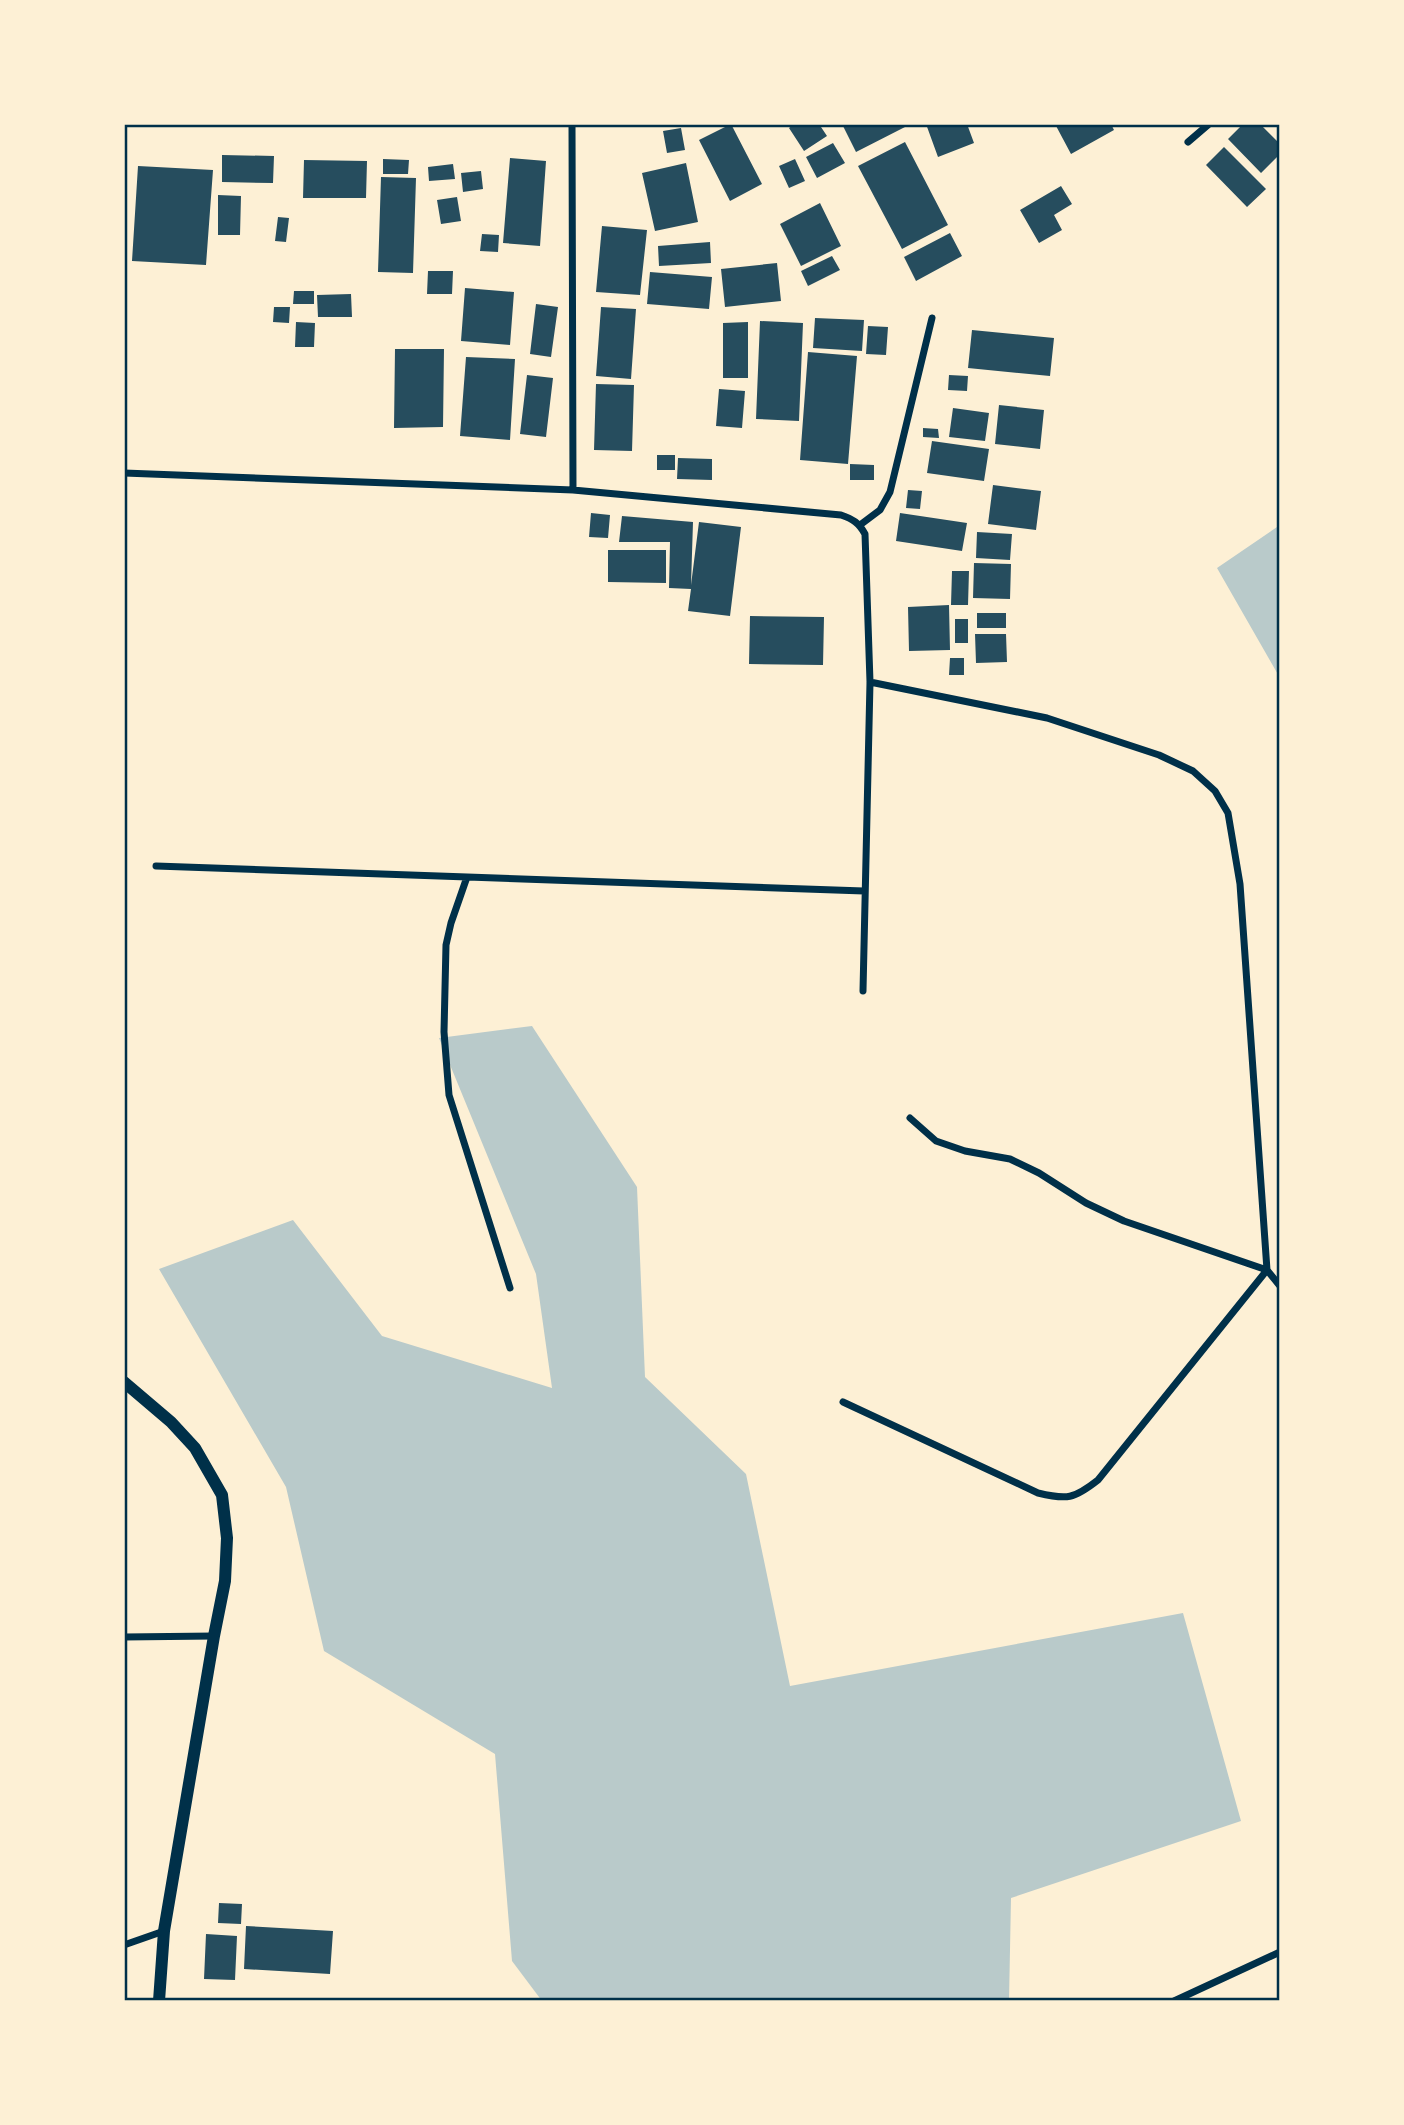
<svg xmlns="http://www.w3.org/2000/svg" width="1404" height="2125" font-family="'Archivo Narrow',sans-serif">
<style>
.green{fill:#b9caca}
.building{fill:#264d5e}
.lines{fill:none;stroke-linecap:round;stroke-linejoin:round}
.minor{stroke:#003049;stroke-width:7}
.tertiary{stroke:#003049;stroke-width:12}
.neatline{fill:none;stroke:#003049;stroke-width:2.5}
</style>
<rect width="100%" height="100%" fill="#fdf0d5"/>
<path class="green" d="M 1280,525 L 1280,678 L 1217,568 Z
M 532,1026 L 637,1187 L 645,1377 L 746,1474 L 790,1686 L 1183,1613 L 1241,1821 L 1011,1898 L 1009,2001 L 542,2001 L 512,1961 L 495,1754 L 324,1651 L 286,1487 L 159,1269 L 293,1220 L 382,1336 L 552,1388 L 536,1274 L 439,1038 Z"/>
<path class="building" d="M 731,124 L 762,184 L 730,201 L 699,140 Z
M 794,124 L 819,124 L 827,136 L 804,151 L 789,128 Z
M 842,124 L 904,124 L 905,127 L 856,152 Z
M 926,124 L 967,124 L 974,143 L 938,157 Z
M 1055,124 L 1111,124 L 1114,130 L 1071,154 Z
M 1243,124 L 1260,124 L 1280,144 L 1280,154 L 1261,173 L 1228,139 Z
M 681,128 L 685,150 L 667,153 L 663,131 Z
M 905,142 L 948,225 L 902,249 L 858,166 Z
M 833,143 L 845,163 L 817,178 L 806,157 Z
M 1224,147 L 1266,189 L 1247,207 L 1206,165 Z
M 222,155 L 274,156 L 273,183 L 222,182 Z
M 510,158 L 546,161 L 540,246 L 503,243 Z
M 383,159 L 409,160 L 408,174 L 383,174 Z
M 795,159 L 805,181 L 789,188 L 779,166 Z
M 304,160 L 367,161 L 366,198 L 303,198 Z
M 686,163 L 698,222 L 655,231 L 642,173 Z
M 453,164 L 455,179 L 429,181 L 428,167 Z
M 138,166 L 213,170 L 206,265 L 132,261 Z
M 481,171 L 483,189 L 463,192 L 461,173 Z
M 381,177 L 416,178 L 413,273 L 378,272 Z
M 1061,186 L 1072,204 L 1054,215 L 1062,230 L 1039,243 L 1020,210 Z
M 218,195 L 241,196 L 240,235 L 218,235 Z
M 457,197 L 461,221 L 441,224 L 437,200 Z
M 820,203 L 841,246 L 801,266 L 780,224 Z
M 278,217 L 289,218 L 286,242 L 275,241 Z
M 602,226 L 647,230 L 640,295 L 596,292 Z
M 950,233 L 962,256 L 916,281 L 904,257 Z
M 482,234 L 499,235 L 498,252 L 480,251 Z
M 710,242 L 711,263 L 659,266 L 658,246 Z
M 832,256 L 840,270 L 808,286 L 801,271 Z
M 777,263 L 781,301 L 725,307 L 721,269 Z
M 428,271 L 453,271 L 452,294 L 427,294 Z
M 650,272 L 712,277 L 709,309 L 647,304 Z
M 465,288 L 514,292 L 510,345 L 461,341 Z
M 294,291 L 314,291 L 314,304 L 293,304 Z
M 351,294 L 352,317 L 318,317 L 317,295 Z
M 536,304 L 558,307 L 551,357 L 530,354 Z
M 274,307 L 290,307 L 289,323 L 273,322 Z
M 601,307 L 636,309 L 631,379 L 596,376 Z
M 815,318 L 864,320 L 862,351 L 813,348 Z
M 760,321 L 803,323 L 799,421 L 756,419 Z
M 296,322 L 315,323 L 314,347 L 295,347 Z
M 748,322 L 748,378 L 723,378 L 723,323 Z
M 868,326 L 888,327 L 886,355 L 866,354 Z
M 972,330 L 1054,338 L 1050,376 L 968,368 Z
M 395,349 L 444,349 L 443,427 L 394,428 Z
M 808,352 L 857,356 L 848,464 L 800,460 Z
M 466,357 L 515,359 L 510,440 L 460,436 Z
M 527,375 L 553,378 L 546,437 L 520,434 Z
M 949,375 L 968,376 L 967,391 L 948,390 Z
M 596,384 L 634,385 L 632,451 L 594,450 Z
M 719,389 L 745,391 L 742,428 L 716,426 Z
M 999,405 L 1044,410 L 1040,449 L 995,444 Z
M 953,408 L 989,413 L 985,441 L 949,437 Z
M 923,428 L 938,429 L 939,438 L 923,437 Z
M 932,441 L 989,449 L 984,481 L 927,473 Z
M 657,455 L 675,455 L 675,470 L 657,470 Z
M 678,458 L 712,459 L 712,480 L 677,479 Z
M 850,464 L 874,465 L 874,480 L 850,480 Z
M 993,485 L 1041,491 L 1036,530 L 988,524 Z
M 908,490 L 922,491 L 920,509 L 906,508 Z
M 591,513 L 610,515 L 608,538 L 589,537 Z
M 900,513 L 967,523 L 962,551 L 896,541 Z
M 622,516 L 693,522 L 691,585 L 699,522 L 741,527 L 730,616 L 688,611 L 691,589 L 669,588 L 670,542 L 619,542 Z
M 977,532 L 1012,534 L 1010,560 L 976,558 Z
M 608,550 L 666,550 L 666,583 L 608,582 Z
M 974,563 L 1011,564 L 1010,599 L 973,598 Z
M 952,571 L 969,571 L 968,605 L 951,605 Z
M 949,605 L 950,650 L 909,651 L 908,607 Z
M 977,613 L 1006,613 L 1006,628 L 977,628 Z
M 750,616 L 824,617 L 823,665 L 749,664 Z
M 955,619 L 968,619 L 968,643 L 955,643 Z
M 975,634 L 1006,634 L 1007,662 L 976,663 Z
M 950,658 L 964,658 L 964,675 L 949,675 Z
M 219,1903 L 242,1904 L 241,1924 L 218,1923 Z
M 246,1926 L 333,1931 L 330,1974 L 244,1969 Z
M 206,1934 L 237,1936 L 235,1980 L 204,1979 Z"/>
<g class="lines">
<path class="minor" d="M 572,124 L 573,490
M 1188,142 L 1209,124
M 124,473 L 573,490 L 841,515 C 853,519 859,523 865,534 L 870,682 L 863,991
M 860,525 L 880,510 L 890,492 L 932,318
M 156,866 L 864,891
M 467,877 L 451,923 L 446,945 L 444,1032 L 449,1095 L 510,1288
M 910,1118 L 936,1141 L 965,1151 L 1010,1159 L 1039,1173 L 1086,1203 L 1124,1221 L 1267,1270 L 1280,1286
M 843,1402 L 1038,1493 C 1067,1500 1074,1499 1098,1480 L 1267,1270 L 1240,884 L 1228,813 L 1215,791 L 1193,771 L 1159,755 L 1047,718 L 870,682
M 124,1637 L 214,1636
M 124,1945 L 164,1931
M 1174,2001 L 1280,1952"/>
<path class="tertiary" d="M 124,1382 L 171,1422 L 195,1448 L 222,1495 L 227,1538 L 225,1581 L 214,1636 L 164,1931 L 159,2001"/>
</g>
<rect width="1404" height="2125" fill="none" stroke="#fdf0d5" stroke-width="252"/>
<rect x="126" y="126" width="1152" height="1873" class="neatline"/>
</svg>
